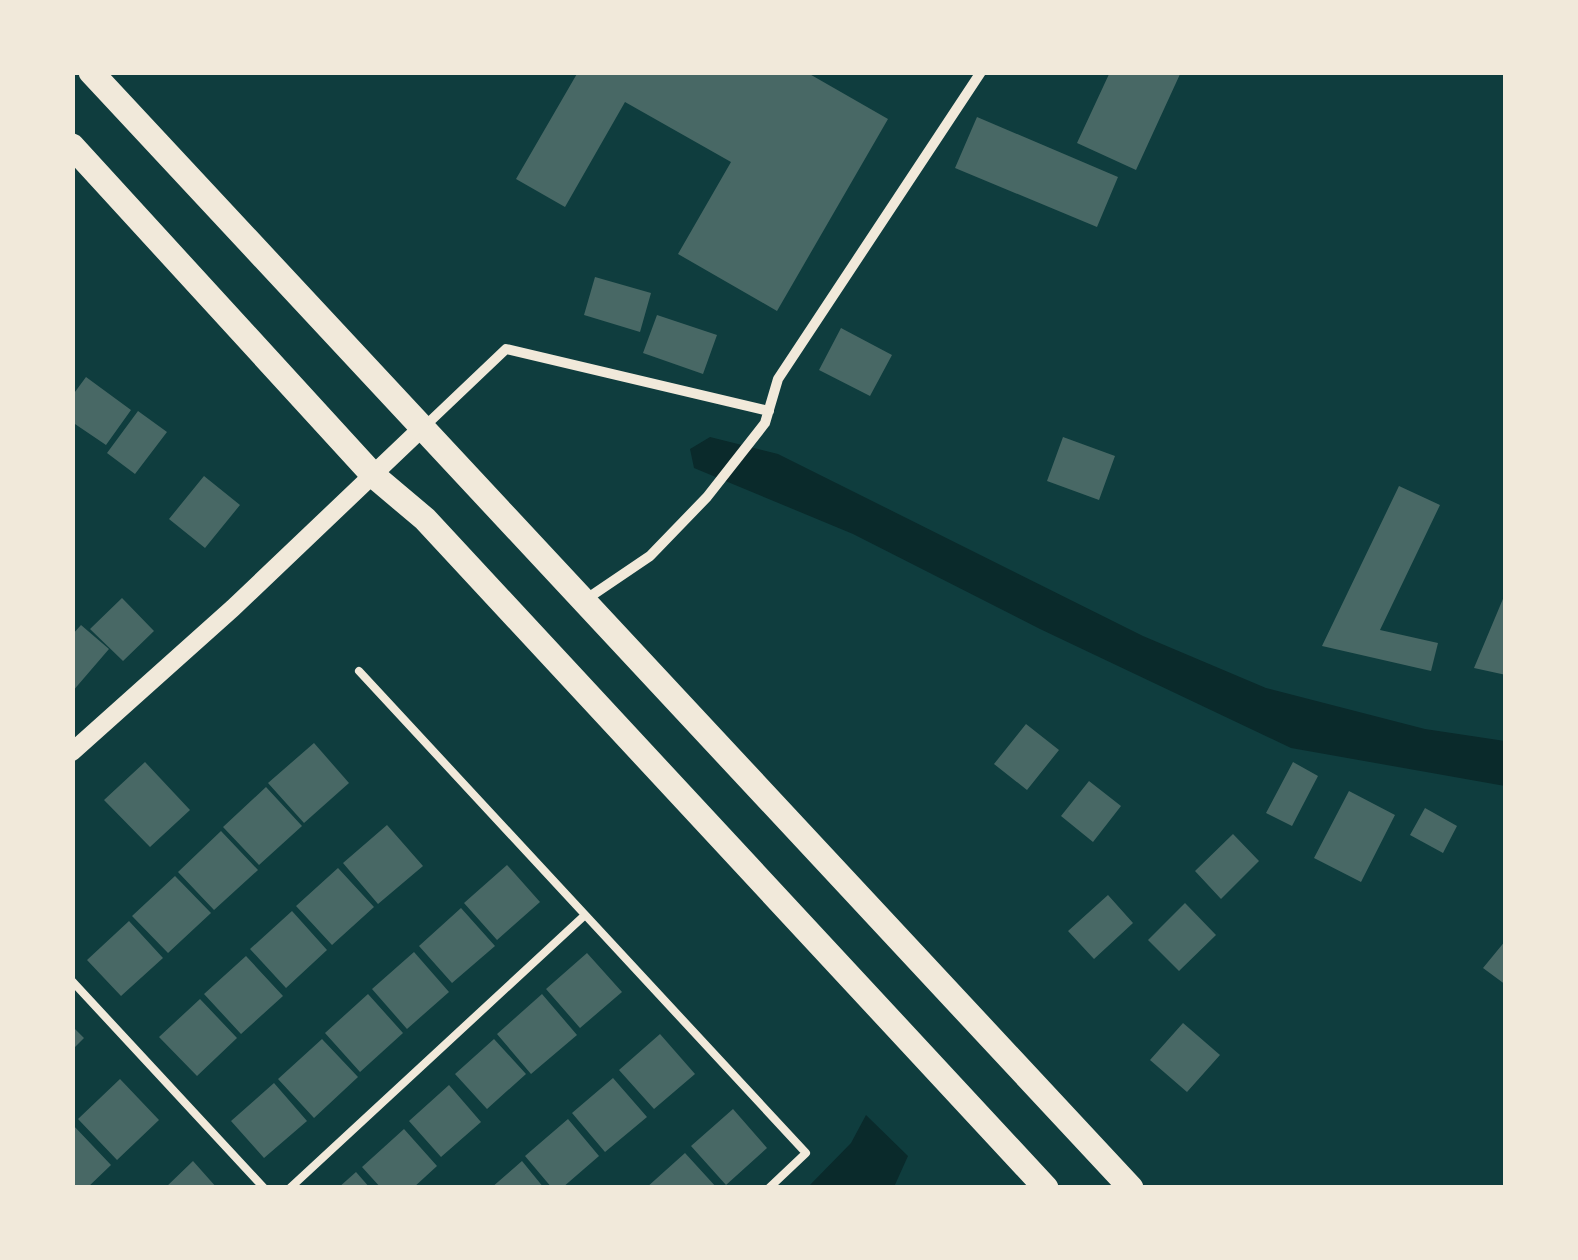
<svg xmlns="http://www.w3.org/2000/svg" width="1578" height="1260" font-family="Mulish,sans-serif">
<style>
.water{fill:#0a2a2b}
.building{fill:#486865}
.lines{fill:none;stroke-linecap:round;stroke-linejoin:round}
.service{stroke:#f1e9da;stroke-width:8}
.minor{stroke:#f1e9da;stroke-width:10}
.tertiary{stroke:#f1e9da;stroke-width:18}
.primary{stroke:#f1e9da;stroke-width:25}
</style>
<rect width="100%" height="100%" fill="#0f3d3e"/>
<path class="water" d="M 710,437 L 778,454 L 1143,636 L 1266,688 L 1425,729 L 1505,741 L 1505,786 L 1291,748 L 1040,629 L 853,534 L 694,468 L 690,449 Z
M 866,1115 L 908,1156 L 894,1187 L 808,1187 L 851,1143 Z"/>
<path class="building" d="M 578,72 L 806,72 L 888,119 L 777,311 L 678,254 L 731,162 L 625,102 L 565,207 L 516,179 Z
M 1110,72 L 1181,72 L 1136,170 L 1077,143 Z
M 977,117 L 1118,177 L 1097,227 L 955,168 Z
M 595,277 L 651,293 L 640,332 L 584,315 Z
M 657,315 L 717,335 L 703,374 L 643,353 Z
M 841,328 L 892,355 L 870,396 L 819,370 Z
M 86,377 L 131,410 L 106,445 L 72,422 L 72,396 Z
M 138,411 L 167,432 L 135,474 L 107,453 Z
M 1063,437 L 1115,456 L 1099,500 L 1047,481 Z
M 204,476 L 240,505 L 205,548 L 169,519 Z
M 1399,486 L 1440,505 L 1380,630 L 1438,643 L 1431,671 L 1322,646 Z
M 1505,594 L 1506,594 L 1506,675 L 1474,668 Z
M 122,598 L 154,631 L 123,661 L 90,629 Z
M 81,625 L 109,649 L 72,692 L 72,635 Z
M 1026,724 L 1059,750 L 1027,790 L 994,764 Z
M 314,743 L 349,783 L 304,823 L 268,783 Z
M 145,762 L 190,810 L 150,847 L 104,800 Z
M 1293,762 L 1318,776 L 1292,826 L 1266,813 Z
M 1089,781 L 1121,806 L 1093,842 L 1061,816 Z
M 266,787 L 302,826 L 259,865 L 223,827 Z
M 1349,791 L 1395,815 L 1361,882 L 1314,858 Z
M 1425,808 L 1457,826 L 1443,853 L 1410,835 Z
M 387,825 L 423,866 L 378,904 L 343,863 Z
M 221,831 L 258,870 L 214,910 L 178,872 Z
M 1233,834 L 1259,861 L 1221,899 L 1195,871 Z
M 507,865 L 540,902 L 497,940 L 464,903 Z
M 338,868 L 374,907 L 332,945 L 296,906 Z
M 175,876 L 211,913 L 168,953 L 132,916 Z
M 1108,895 L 1133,923 L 1094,959 L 1068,931 Z
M 1185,903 L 1216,935 L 1179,971 L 1148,940 Z
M 461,908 L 495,946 L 452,983 L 419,946 Z
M 292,911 L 327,950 L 286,988 L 250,949 Z
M 129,921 L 163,958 L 121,996 L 87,960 Z
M 1506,940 L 1506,985 L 1483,968 Z
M 414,952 L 449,992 L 407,1029 L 372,989 Z
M 587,953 L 622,992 L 580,1028 L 546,989 Z
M 246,956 L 283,996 L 241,1034 L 204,994 Z
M 368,994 L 403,1033 L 360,1072 L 325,1033 Z
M 542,994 L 577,1035 L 531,1074 L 497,1034 Z
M 200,999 L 237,1038 L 197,1076 L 159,1037 Z
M 1183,1023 L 1220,1055 L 1187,1092 L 1150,1060 Z
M 72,1026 L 84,1038 L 72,1050 Z
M 660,1034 L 695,1074 L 654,1109 L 619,1070 Z
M 322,1039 L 358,1077 L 314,1118 L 278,1079 Z
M 494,1039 L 526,1074 L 487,1109 L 455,1074 Z
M 613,1078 L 647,1117 L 605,1152 L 572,1113 Z
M 120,1079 L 159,1120 L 117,1160 L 78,1119 Z
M 274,1083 L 307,1121 L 264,1158 L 231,1121 Z
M 449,1085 L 481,1122 L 441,1157 L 409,1121 Z
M 733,1109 L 767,1148 L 726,1185 L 691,1146 Z
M 568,1119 L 599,1156 L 562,1188 L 552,1188 L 525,1156 Z
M 72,1124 L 111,1165 L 87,1188 L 72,1188 Z
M 404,1129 L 437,1166 L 413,1188 L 381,1188 L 362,1167 Z
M 685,1153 L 717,1188 L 646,1188 Z
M 193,1161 L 217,1188 L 165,1188 Z
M 522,1161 L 544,1188 L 491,1188 Z
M 356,1172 L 370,1188 L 338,1188 Z"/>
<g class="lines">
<path class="service" d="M 359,671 L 806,1153 L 769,1188
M 72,981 L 264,1188
M 290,1188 L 585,915"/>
<path class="minor" d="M 424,427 L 506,349 L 769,411
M 585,600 L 650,556 L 707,497 L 765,423 L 778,379 L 981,72"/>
<path class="tertiary" d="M 72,752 L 233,608 L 423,427"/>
<path class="primary" d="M 91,72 L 1131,1188
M 72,146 L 374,476 L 425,519 L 1046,1188"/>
</g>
<rect width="1578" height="1260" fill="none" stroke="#f1e9da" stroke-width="150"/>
</svg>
